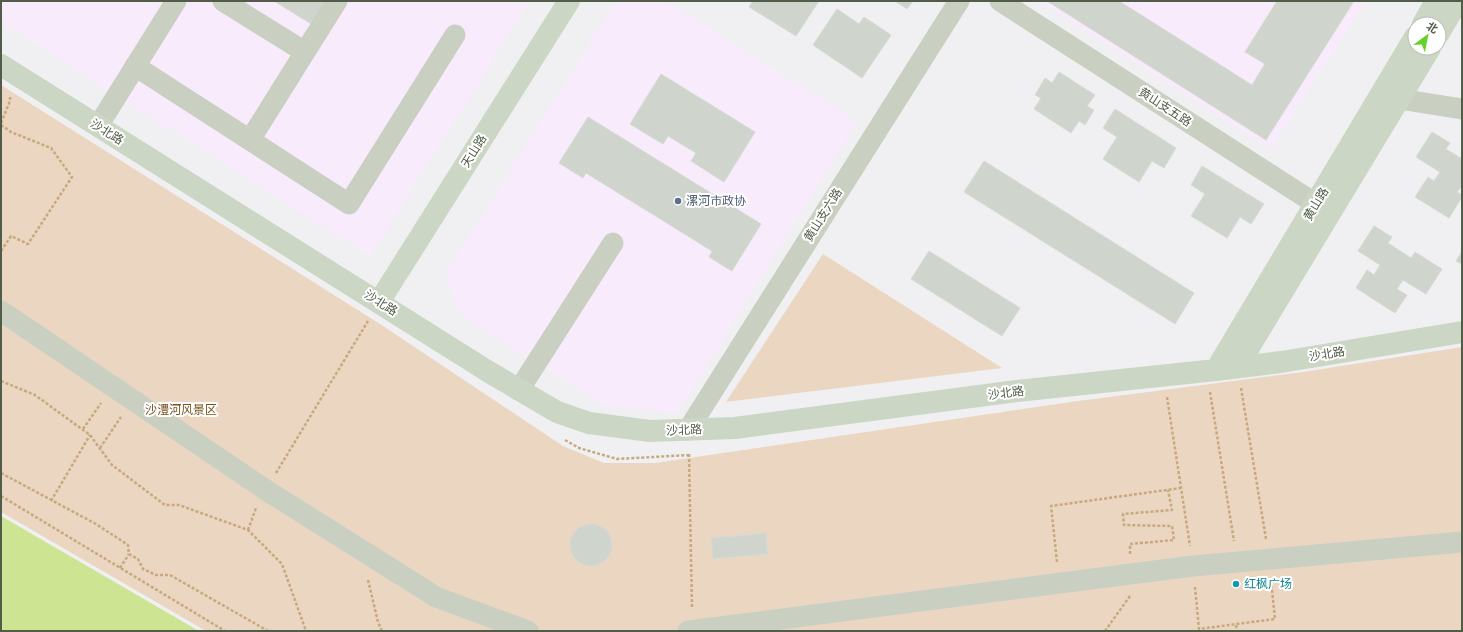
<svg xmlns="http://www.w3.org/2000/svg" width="1463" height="632" font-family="Rubik,'Noto Sans SC',sans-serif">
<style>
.commercial{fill:#f8ebfb}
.green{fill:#ebd6c2}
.water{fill:#cde493}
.building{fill:#cfd4cd;stroke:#d6dbd4}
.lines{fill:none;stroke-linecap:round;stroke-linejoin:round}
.path{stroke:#c7a97d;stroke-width:2.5;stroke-dasharray:3 2;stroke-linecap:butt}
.street{stroke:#c9d0c2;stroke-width:21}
.secondary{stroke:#cbd7c4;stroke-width:22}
.service-dot{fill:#5c6f8a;stroke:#fff;stroke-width:1.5}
.culture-dot{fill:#0f9aa8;stroke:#fff;stroke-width:1.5}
.labels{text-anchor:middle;stroke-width:4;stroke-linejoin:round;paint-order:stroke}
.street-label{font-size:12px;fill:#515c49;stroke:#fff}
.service-label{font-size:12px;fill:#4e5e75;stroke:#fff;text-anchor:start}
.park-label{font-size:12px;fill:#77531f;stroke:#fff}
.culture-label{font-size:12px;fill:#0d838f;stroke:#fff;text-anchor:start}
</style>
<rect width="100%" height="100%" fill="#f0f0f2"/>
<path class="commercial" d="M 1,1 L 530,1 L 370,256 L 1,22 Z
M 616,1 L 665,1 L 857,121 L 678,413 L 602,405 L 459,313 L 446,273 Z
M 1039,1 L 1366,1 L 1271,149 Z"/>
<path class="green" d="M 1,85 L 380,324 L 563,446 L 604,463 L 655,463 L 1078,401 L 1303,372 L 1462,347 L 1462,631 L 206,631 L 1,512 Z
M 823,254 L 1002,368 L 726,402 Z"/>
<path class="water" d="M 1,516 L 199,631 L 1,631 Z"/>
<path class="building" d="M 274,1 L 328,1 L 313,25 Z
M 753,1 L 819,1 L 796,36 L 749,7 Z
M 895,1 L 913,1 L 907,9 Z
M 1047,1 L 1119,1 L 1252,85 L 1265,64 L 1245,52 L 1277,1 L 1354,1 L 1266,140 Z
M 837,9 L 859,24 L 864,17 L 891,35 L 862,78 L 813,45 Z
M 1059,72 L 1095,95 L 1087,106 L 1094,110 L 1085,125 L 1079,121 L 1071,133 L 1034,109 L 1041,98 L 1035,95 L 1045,78 L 1052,83 Z
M 661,74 L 755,132 L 724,182 L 691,161 L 696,153 L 668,136 L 663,144 L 630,124 Z
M 1115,109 L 1176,148 L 1164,168 L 1152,161 L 1139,182 L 1103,159 L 1117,137 L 1103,128 Z
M 588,117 L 761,224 L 732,271 L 709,257 L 712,251 L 586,173 L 583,178 L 559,163 Z
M 1432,132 L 1450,143 L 1446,149 L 1462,159 L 1462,186 L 1457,192 L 1462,195 L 1462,197 L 1449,218 L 1415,197 L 1428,177 L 1434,181 L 1440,172 L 1416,157 Z
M 984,161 L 1194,293 L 1175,324 L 964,192 Z
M 1202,166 L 1264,204 L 1251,224 L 1240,217 L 1227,238 L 1191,216 L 1205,194 L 1191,185 Z
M 1374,226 L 1392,237 L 1388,243 L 1411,258 L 1415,252 L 1442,269 L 1426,294 L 1403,280 L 1397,289 L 1407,295 L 1395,313 L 1356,288 L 1367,270 L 1374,275 L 1380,265 L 1358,251 Z
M 929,251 L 1020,308 L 1002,336 L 911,279 Z
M 1462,251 L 1462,264 L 1456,261 Z
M570 545a21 21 0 1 1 42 0a21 21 0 1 1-42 0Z
M 766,533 L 768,554 L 713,559 L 711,538 Z"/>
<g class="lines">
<path class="path" d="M 1,123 L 10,101 L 10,97
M 1,125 L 11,132 L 51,148 L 72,177 L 28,244 L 11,236 L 1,251
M 1,381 L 35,395 L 90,435 L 112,465 L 165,505 L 179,505 L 248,530 L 282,564 L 306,631
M 1241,388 L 1266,539
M 1210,392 L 1234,541
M 1167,397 L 1190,546
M 83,429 L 101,403
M 565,440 L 579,448 L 617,459 L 689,455
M 100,448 L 121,417
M 689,454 L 692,609
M 1,473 L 96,524 L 128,545 L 129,554 L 138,559 L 143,569 L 156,575 L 170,575 L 268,631
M 276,473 L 368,321
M 1,496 L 225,631
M 51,501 L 90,435
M 248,530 L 256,508
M 1130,554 L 1130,544 L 1174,540 L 1172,526 L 1124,525 L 1123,514 L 1172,510 L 1168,490
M 1057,562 L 1051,506 L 1181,488
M 120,568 L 129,554
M 368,580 L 378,622 L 382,631
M 1195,587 L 1199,629 L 1275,619 L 1271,580
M 1236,625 L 1237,631
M 1105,631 L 1130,596"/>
<path class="street" d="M 223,1 L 305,52 L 337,1
M 1000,1 L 1330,213
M 135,66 L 349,204 L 455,35
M 1382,95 L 1399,99 L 1462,109
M 98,126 L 176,1
M 250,140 L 305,52
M 1,311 L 266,490 L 436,597 L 528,631
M 519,390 L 613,243
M 688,430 L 959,1
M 688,631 L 1193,566 L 1462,542"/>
<path class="secondary" d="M 1423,24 L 1436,1
M 1439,33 L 1458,1
M 1,65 L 489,372 L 557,412 L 589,423 L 650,431 L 735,428 L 1017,391 L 1216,370 L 1281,362 L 1462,332
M 379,302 L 569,1
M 1237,367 L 1430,48
M 1216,370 L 1415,37"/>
</g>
<circle class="service-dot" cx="678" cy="201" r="4"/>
<circle class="culture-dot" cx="1236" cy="584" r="4"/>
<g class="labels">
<g class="street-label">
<text transform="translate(1165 107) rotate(33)" y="4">黄山支五路</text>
<text transform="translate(107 132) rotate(32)" y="4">沙北路</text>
<text transform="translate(474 151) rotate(-58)" y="4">天山路</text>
<text transform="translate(1316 204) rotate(-59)" y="4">黄山路</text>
<text transform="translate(823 215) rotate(-58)" y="4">黄山支六路</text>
<text transform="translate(381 303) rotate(32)" y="4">沙北路</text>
<text transform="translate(1327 354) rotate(-9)" y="4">沙北路</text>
<text transform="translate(1006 393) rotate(-7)" y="4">沙北路</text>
<text transform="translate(684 430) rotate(-2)" y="4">沙北路</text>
</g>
<g class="service-label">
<text x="686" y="205">漯河市政协</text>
</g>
<g class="park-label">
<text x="181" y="414">沙澧河风景区</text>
</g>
<g class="culture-label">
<text x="1244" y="588">红枫广场</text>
</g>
</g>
<rect width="1463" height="632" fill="none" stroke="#515c49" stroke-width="4"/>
<g transform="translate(1427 36) rotate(32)"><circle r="19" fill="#ffffff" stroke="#b9beb6"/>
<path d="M0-3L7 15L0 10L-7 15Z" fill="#64d329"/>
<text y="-6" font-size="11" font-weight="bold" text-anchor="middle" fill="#515c49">北</text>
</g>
</svg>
